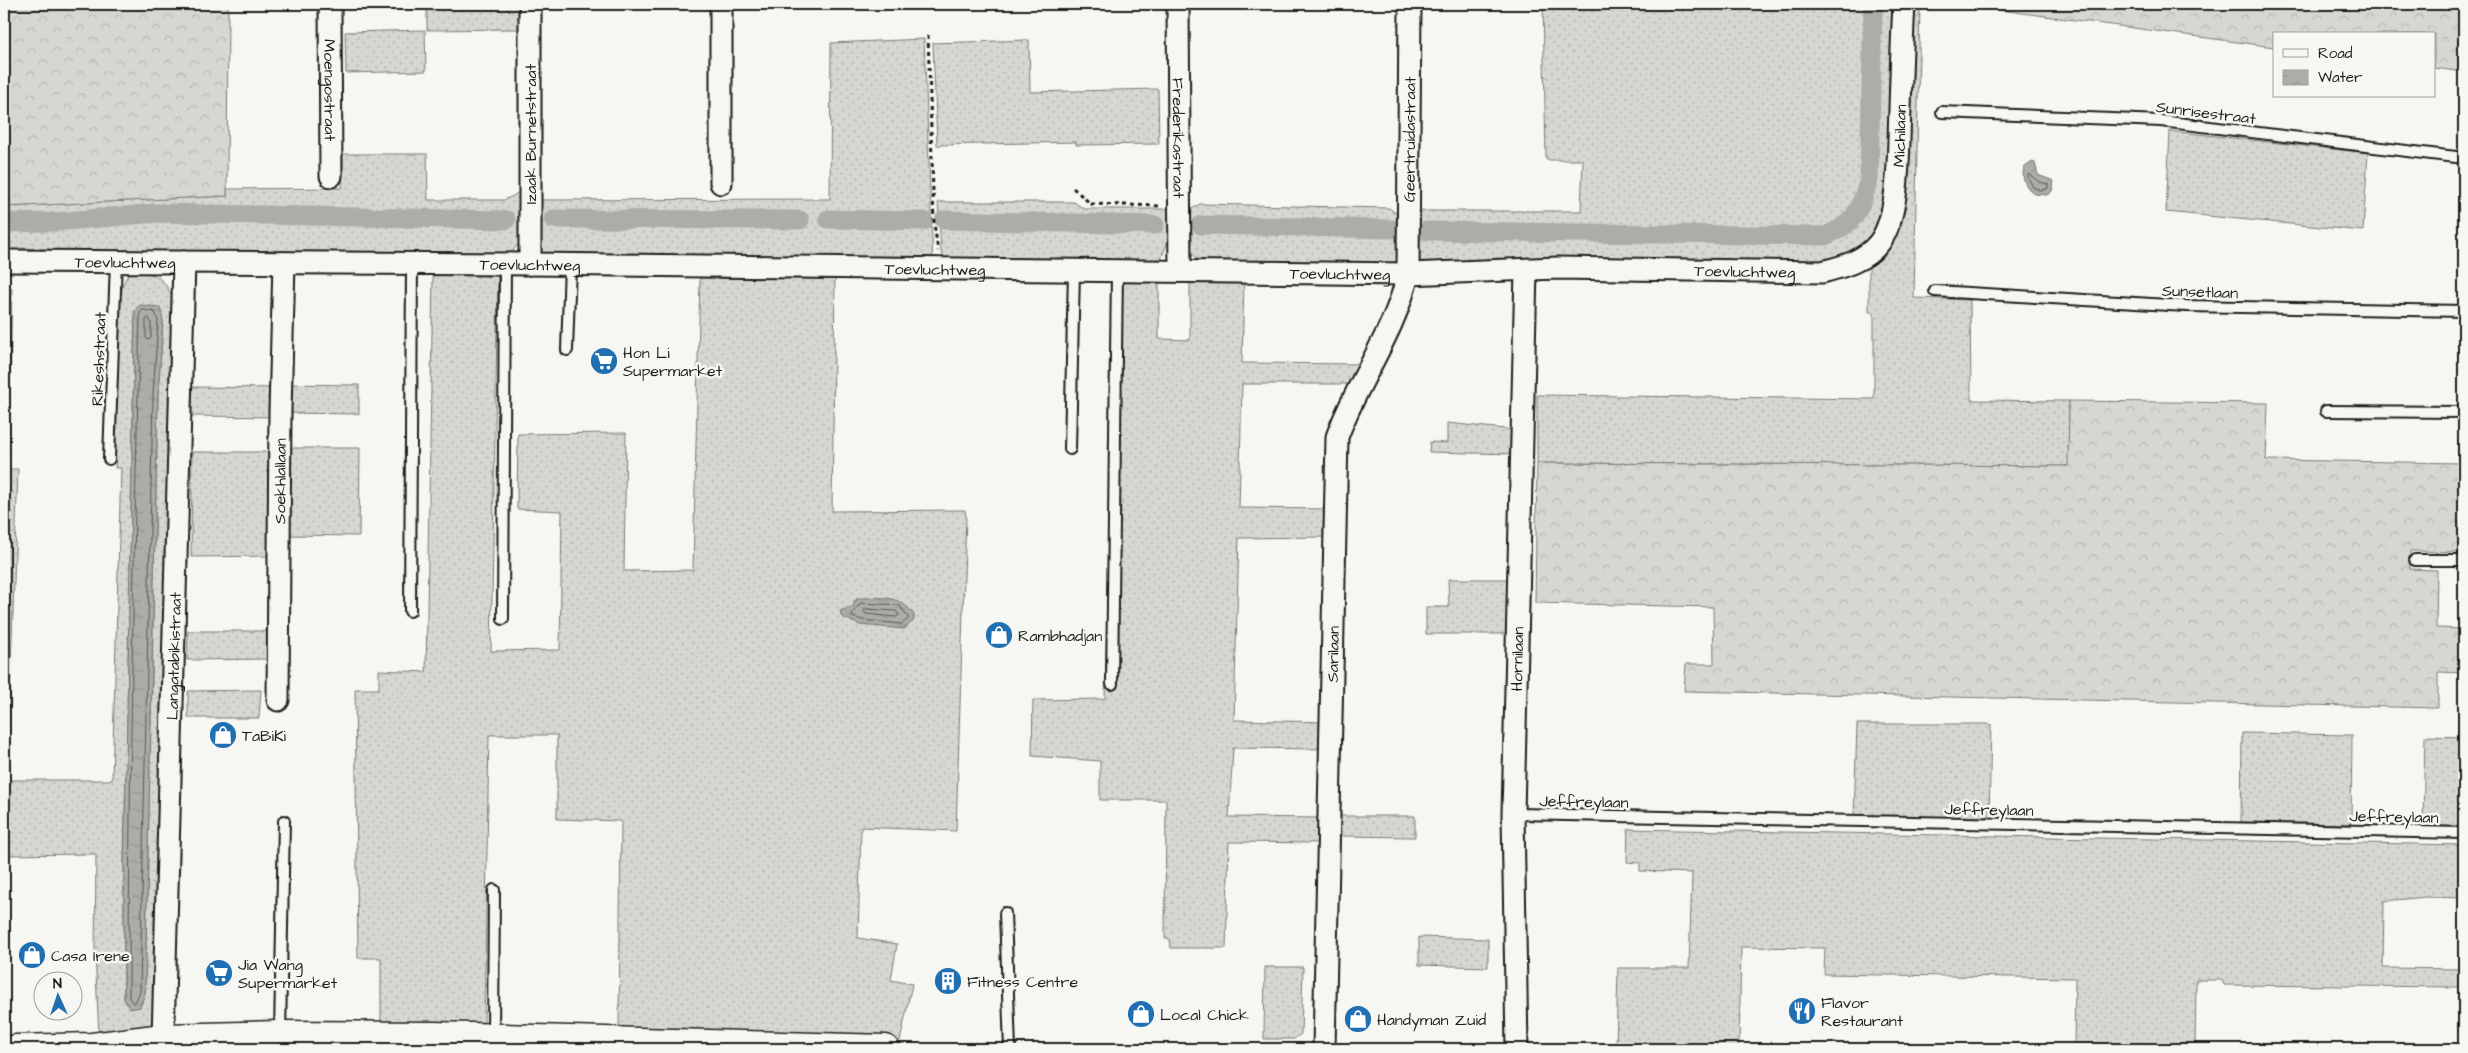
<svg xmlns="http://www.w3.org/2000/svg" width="2468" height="1053" font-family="'Architects Daughter',sans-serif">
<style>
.grass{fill:url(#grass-dots);stroke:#797977;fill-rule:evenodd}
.forest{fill:url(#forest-crowns);stroke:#797977}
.water{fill:url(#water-ripples);stroke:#727271}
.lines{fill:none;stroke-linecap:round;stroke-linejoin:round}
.shore{stroke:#565654;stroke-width:1}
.canal{stroke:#acaca9;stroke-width:19}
.lane-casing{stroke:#1c1c1c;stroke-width:14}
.street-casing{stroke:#1c1c1c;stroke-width:25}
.secondary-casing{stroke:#1c1c1c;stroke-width:31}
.path{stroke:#1c1c1c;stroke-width:3;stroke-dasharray:4 4;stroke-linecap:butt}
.lane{stroke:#f6f6f2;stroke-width:10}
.street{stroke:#f6f6f2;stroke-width:21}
.secondary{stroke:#f6f6f2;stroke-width:28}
.labels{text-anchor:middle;stroke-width:5;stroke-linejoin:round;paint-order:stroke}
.street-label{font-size:16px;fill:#1c1c1c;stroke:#f6f6f2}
.poi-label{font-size:16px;fill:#1c1c1c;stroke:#f6f6f2;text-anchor:start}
</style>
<defs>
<pattern id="grass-dots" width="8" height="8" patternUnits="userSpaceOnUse" patternTransform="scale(1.25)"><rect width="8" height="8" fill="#d6d6d2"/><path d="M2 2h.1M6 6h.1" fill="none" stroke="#b7b7b4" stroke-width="1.8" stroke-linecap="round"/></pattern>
<pattern id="forest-crowns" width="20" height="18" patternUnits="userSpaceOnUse" patternTransform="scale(1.25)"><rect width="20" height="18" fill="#d6d6d2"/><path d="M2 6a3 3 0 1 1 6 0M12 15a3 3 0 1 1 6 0" fill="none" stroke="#b7b7b4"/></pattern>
<pattern id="water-ripples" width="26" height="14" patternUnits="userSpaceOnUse" patternTransform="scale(1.25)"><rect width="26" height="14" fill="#acaca9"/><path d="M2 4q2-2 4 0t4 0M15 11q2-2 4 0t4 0" fill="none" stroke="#939391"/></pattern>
</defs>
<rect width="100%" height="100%" fill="#f6f6f2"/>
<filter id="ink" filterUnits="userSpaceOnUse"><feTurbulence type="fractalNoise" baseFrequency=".02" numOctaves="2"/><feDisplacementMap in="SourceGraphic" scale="10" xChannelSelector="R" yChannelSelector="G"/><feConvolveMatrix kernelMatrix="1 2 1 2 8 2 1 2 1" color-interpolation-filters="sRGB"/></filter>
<g filter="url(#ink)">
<path class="grass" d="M 427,4 L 521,4 L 521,29 L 427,30 Z
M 1543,4 L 1894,4 L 1888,188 L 1878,225 L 1864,244 L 1848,255 L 1829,262 L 1420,264 L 1416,258 L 1416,211 L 1581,211 L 1583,160 L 1546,160 Z
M 1910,4 L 1920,4 L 1914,298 L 1970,300 L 1971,400 L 2069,401 L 2069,466 L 1537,463 L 1537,395 L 1874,399 L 1874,312 L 1869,312 L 1869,267 C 1890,248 1902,223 1906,195 Z
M 425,30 L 426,71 L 346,73 L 345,32 Z
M 924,39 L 933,263 L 546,259 L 538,252 L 536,200 L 830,199 L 831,43 Z
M 1029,40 L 1030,92 L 1158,89 L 1159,144 L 1076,145 L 1076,142 L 937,145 L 933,43 Z
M 2170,131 L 2368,153 L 2363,231 L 2166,212 Z
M 343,154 L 427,154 L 428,200 L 504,200 L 513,196 L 523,189 C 523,217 531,240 504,258 L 184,255 L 19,248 L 18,254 L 4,254 L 4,207 L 227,196 L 227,189 L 342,188 Z
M 938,202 L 1074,202 L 1084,209 L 1170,209 L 1172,231 L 1161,259 L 1154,263 L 946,260 L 941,252 Z
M 1200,204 L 1389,208 L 1400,216 L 1399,260 L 1396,265 L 1199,262 L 1189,249 L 1187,212 Z
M 130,271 C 158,272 166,279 175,305 L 155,1017 L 152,1027 L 99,1036 L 95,953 L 96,854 L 6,855 L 4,804 L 4,289 L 12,289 L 8,469 L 18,469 L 7,780 L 112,780 L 121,468 L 115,468 L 119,310 C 120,295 122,283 130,271 ZM 135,310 L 163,321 L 158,395 L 145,993 L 140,1007 L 124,999 L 124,867 Z
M 433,275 L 498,276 L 491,651 L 560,650 L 562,511 L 517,509 L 518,434 L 626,433 L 624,571 L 693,570 L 700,278 L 835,279 L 832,511 L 965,510 L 966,516 L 956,831 L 861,827 L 858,938 L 897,944 L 891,980 L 912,984 L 900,1041 L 619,1033 L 621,821 L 557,819 L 557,735 L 489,735 L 484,1029 L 381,1027 L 381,958 L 358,958 L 355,689 L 379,689 L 379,670 L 426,672 Z
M 1115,280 L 1159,280 L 1159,339 L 1190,340 L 1190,281 L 1244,281 L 1242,363 L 1365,364 L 1353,384 L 1242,384 L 1239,508 L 1328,509 L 1328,537 L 1239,538 L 1234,720 L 1326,722 L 1325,749 L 1233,748 L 1229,817 L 1321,818 L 1321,843 L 1229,842 L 1226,948 L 1171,948 L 1170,939 L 1165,939 L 1166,800 L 1100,800 L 1100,761 L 1032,756 L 1033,700 L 1105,699 Z
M 286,384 L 359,385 L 359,414 L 286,413 Z
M 192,387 L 275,388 L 275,417 L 191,416 Z
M 1447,423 L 1515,430 L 1514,454 L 1429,452 L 1430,442 L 1447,443 Z
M 284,448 L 360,448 L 359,536 L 283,535 Z
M 192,452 L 275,452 L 274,556 L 191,557 Z
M 1448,579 L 1511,579 L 1511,634 L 1426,634 L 1426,607 L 1449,607 Z
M 188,631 L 274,631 L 272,659 L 187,660 Z
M 261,690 L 259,718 L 188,718 L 188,691 Z
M 1857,724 L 1991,724 L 1989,819 L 1854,817 Z
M 2242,733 L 2352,735 L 2351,824 L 2241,822 Z
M 2425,736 L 2464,737 L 2464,826 L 2423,826 Z
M 1339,816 L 1415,816 L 1415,837 L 1339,836 Z
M 1628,829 L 2464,845 L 2464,898 L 2426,897 L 2384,901 L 2383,968 L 2464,969 L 2464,987 L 2224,985 L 2222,980 L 2196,980 L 2195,1049 L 2074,1049 L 2075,978 L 1824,974 L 1825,948 L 1741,947 L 1739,1049 L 1616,1049 L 1618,968 L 1689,968 L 1692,873 L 1640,871 L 1640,863 L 1627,862 Z
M 1419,937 L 1488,939 L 1488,967 L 1419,965 Z
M 1265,967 L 1303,967 L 1301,1034 L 1294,1039 L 1264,1039 Z"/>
<path class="forest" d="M 4,4 L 228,4 L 227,196 L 4,207 Z
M 1956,4 L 2464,4 L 2464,72 L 2434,68 L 2434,34 L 2274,34 L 2274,47 Z
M 2069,401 L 2268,403 L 2266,460 L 2464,463 L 2464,552 L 2410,551 L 2410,569 L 2437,570 L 2436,628 L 2464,629 L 2464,673 L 2438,672 L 2438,708 L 1684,691 L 1686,664 L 1714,664 L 1713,607 L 1535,603 L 1537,463 L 2068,466 Z"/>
<path class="water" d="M 2032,162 L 2035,163 L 2038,175 L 2054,181 L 2052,191 L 2047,195 L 2035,194 C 2026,188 2021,179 2024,168 Z
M 140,305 L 160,307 L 163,321 L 158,395 L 145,993 L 140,1007 L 130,1009 L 124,999 L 124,867 L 135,310 Z
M 859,598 C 883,598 899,594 914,615 L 914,620 L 904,629 L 860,625 L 842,617 L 840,611 L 854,606 L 854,601 Z"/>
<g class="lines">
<path class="shore" d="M 2029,174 L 2039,182 L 2048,184 L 2048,188 L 2041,191 L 2033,187 L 2028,177 Z
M 143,310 L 155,312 L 158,321 L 153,395 L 140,992 L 134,1004 L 129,998 C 129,770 134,541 140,313 Z
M 149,318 L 151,322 L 151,338 L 148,340 L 146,338 L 146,320 Z
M 861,603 L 899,605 L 909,618 L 902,624 L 862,620 L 853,617 L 852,614 Z
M 866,609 L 896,611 L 899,615 L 896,617 L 866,614 L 864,611 Z"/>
<path class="canal" d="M 553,219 L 800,220
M 828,219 L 924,221
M 944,220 L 1155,225
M 4,223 L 55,222 L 156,213 L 506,220
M 1201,225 L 1392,229
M 1427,231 L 1825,236 C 1857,223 1859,211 1869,179 L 1873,4"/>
<defs>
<path id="lane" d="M 1942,112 L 2161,121 L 2464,158
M 1935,291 L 2186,306 L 2464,311
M 567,350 L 570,265
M 2326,411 L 2464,412
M 1070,449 L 1074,271
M 109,459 L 116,261
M 2415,560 L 2464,560
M 410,611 L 412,264
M 503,619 L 505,264
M 1112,684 L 1117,271
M 1513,814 L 2464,833
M 1005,913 L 1010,1049
M 280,1034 L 284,821
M 493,1037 L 494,890"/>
<g id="street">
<path id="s1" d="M 330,4 L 331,176"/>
<path id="s2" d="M 1178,4 L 1180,271"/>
<path d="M 721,183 L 721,4"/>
<path id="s3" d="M 4,261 L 530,264 L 1408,274 L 1558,268 L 1822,272 C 1842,267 1865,261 1879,243 C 1901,214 1898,146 1900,110 C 1901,75 1902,39 1904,4"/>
<path d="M 530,264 L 530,4"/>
<path id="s4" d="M 278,700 L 280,411 L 284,263"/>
<path id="s5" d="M 163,1038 L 184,262"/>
<path id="s6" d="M 1324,1049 L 1337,437 C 1357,381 1395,333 1408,274 L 1410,4"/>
<path id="s7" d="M 1517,1049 L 1513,814 L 1526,270"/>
</g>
<path id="secondary" d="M 16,1049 L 92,1047 L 163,1038 L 280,1035 L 434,1036 L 885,1049"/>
</defs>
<use href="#lane" class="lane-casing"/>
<use href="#street" class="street-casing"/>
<use href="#secondary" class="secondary-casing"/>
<path class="path" d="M 928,35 L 934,223 L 938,251
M 1073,188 L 1091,204 L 1161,206"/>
<use href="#lane" class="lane"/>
<use href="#street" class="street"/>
<use href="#secondary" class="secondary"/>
</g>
</g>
<defs>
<symbol id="supermarket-disc" viewBox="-11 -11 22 22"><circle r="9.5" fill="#1f6fb2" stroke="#f6f6f2"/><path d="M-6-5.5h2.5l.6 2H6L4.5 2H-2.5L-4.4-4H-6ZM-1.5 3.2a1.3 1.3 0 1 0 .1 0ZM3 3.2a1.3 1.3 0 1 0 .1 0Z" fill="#fff"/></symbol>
<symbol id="shop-disc" viewBox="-11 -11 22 22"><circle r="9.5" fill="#1f6fb2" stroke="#f6f6f2"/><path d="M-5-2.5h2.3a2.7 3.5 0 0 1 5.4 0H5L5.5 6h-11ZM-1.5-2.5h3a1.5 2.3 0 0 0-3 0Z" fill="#fff"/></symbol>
<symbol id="building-disc" viewBox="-11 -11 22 22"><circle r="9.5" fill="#1f6fb2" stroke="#f6f6f2"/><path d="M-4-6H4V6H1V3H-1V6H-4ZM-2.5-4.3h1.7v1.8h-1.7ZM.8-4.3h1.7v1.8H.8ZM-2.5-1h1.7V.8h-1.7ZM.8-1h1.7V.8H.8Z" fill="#fff"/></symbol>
<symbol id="restaurant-disc" viewBox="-11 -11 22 22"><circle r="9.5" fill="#1f6fb2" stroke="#f6f6f2"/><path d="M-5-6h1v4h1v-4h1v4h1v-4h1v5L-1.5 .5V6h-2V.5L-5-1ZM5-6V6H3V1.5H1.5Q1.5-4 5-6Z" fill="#fff"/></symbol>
</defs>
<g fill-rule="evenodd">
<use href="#supermarket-disc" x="588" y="345" width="32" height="32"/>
<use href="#shop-disc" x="983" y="619" width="32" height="32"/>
<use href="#shop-disc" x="207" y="719" width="32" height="32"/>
<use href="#shop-disc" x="16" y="939" width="32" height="32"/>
<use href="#supermarket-disc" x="203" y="957" width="32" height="32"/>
<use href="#building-disc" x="932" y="965" width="32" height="32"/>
<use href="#restaurant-disc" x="1786" y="995" width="32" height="32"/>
<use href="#shop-disc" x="1125" y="998" width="32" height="32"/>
<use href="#shop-disc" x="1342" y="1003" width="32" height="32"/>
</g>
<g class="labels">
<g class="street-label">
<text dy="6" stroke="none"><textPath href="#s1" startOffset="86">Moengostraat</textPath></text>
<text transform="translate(2206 112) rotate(7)" y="6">Sunrisestraat</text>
<text transform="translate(530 134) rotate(-90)" y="6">Izaak Burnetstraat</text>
<text dy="6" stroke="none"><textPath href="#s3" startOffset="1994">Michilaan</textPath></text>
<text dy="6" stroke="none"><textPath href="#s2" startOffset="134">Frederikastraat</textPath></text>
<text dy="6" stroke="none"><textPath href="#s6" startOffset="925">Geertruidastraat</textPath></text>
<text dy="6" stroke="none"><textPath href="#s3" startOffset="121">Toevluchtweg</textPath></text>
<text dy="6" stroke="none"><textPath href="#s3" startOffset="526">Toevluchtweg</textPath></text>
<text dy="6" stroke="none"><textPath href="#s3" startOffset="931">Toevluchtweg</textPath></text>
<text dy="6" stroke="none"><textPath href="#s3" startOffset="1741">Toevluchtweg</textPath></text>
<text dy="6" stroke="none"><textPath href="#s3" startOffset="1336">Toevluchtweg</textPath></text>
<text transform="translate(2200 291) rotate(2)" y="6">Sunsetlaan</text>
<text transform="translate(98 359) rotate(-88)" y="6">Rikeshstraat</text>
<text dy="6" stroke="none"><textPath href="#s4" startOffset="219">Soekhlallaan</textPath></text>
<text dy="6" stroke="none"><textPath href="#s6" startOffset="395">Sarilaan</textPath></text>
<text dy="6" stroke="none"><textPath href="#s5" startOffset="382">Langatabikistraat</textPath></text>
<text dy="6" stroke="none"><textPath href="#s7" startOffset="390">Hornilaan</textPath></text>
<text transform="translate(1584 801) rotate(1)" y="6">Jeffreylaan</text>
<text transform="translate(1989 809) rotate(1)" y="6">Jeffreylaan</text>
<text transform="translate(2394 816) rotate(1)" y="6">Jeffreylaan</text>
</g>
<g class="poi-label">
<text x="623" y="358">Hon Li<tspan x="623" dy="18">Supermarket</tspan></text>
<text x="1018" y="641">Rambhadjan</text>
<text x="242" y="741">TaBiKi</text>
<text x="51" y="961">Casa Irene</text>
<text x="238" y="970">Jia Wang<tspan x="238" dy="18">Supermarket</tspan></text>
<text x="967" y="987">Fitness Centre</text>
<text x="1821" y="1008">Flavor<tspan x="1821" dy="18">Restaurant</tspan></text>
<text x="1160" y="1020">Local Chick</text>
<text x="1377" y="1025">Handyman Zuid</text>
</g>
</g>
<rect width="2468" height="1053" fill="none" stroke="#f6f6f2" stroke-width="20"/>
<rect x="10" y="10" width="2448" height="1033" fill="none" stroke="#1c1c1c" stroke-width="2" filter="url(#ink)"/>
<rect x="2273" y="32" width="162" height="65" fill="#f6f6f2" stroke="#9f9f9c"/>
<rect x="2283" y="49" width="25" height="8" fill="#f6f6f2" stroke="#9f9f9c"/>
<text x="2318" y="58" font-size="15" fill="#1c1c1c">Road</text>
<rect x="2283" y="70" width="25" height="15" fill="url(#water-ripples)" stroke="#9f9f9c"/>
<text x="2318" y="82" font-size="15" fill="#1c1c1c">Water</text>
<g transform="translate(58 996) rotate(357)"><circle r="24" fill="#f6f6f2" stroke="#9f9f9c"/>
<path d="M0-4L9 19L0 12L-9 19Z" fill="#1f6fb2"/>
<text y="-8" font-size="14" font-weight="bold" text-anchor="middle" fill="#1c1c1c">N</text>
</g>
</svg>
